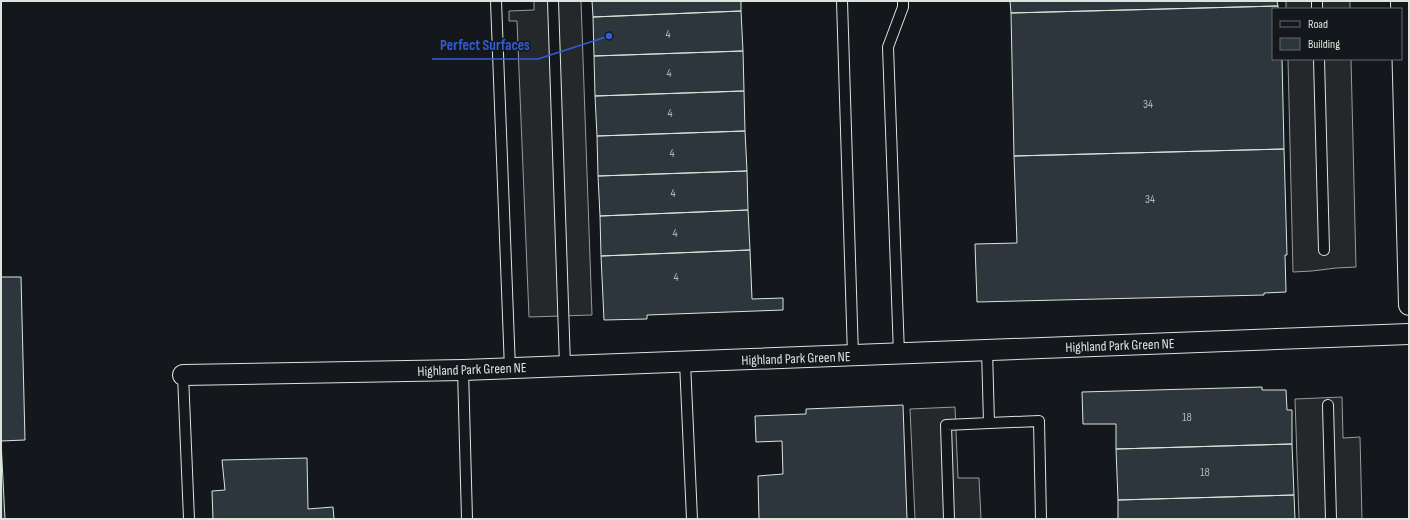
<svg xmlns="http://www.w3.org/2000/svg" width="1410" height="520" font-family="'Sofia Sans Condensed',sans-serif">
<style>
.parking{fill:#24282b;stroke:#939e99}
.building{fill:#2c363c;stroke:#d8e6dc}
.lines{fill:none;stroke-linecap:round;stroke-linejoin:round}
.lane-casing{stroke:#d8e6dc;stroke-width:12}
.street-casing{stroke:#d8e6dc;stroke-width:22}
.lane{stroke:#14181c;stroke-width:10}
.street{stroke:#14181c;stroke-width:20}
.labels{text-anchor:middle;stroke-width:3;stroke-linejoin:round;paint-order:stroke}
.number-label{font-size:12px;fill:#adbab4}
.street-label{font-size:14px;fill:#d8e6dc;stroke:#14181c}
.leader{fill:none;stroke:#305dd8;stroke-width:1.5}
.callout-dot{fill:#305dd8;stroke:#14181c;stroke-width:1.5}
.callout-label{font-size:15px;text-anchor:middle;font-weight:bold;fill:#305dd8;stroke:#14181c;stroke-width:3;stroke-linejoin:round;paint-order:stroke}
</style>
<rect width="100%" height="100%" fill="#14181c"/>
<path class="parking" d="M 534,1 L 581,1 L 592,315 L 529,317 L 517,21 L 509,21 L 509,11 L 534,10 Z
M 1286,1 L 1350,1 L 1350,9 L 1286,9 Z
M 1288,59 L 1351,59 L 1356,267 L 1336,268 L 1312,271 L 1293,272 Z
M 1342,397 L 1343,438 L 1360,437 L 1362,519 L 1299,519 L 1295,399 Z
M 955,407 L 958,478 L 979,478 L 981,519 L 915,519 L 910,409 Z"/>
<path class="building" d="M 592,1 L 741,1 L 741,11 L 593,17 Z
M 1010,1 L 1277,1 L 1278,6 L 1011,13 Z
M 1278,6 L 1278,9 L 1273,9 L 1273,59 L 1282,59 L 1284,149 L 1014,156 L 1011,13 Z
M 741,11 L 743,51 L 594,56 L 593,17 Z
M 743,51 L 744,91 L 595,96 L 594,56 Z
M 744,91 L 745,131 L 597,136 L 595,96 Z
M 745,131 L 747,171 L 598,176 L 597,136 Z
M 1284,149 L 1287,255 L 1285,255 L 1286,292 L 1264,293 L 1264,295 L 977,302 L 975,244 L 1017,243 L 1014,156 Z
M 747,171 L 748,210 L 600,216 L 598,176 Z
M 748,210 L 750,250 L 601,256 L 600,216 Z
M 750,250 L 752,299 L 783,298 L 783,310 L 647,315 L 647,319 L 604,320 L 601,256 Z
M 1,277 L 21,277 L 25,440 L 1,441 L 5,519 L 1,519 Z
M 1262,387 L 1262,390 L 1286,390 L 1287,410 L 1292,410 L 1292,444 L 1116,449 L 1116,424 L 1083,424 L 1082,392 Z
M 903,405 L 907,519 L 759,519 L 758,476 L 783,474 L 782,441 L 756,442 L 755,416 L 806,414 L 806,409 Z
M 1292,444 L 1294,495 L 1118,500 L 1116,449 Z
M 307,458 L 308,509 L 333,507 L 334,519 L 213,519 L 212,491 L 225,490 L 222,460 Z
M 1294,495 L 1295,519 L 1118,519 L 1118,500 Z"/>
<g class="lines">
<defs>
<path id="lane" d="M 496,1 L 510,369
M 553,1 L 565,366
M 842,1 L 853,356
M 1317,1 L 1317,9
M 1319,59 L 1324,250
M 987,350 L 989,423 L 1039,421 L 1041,519
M 899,354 L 888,47 L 903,7 L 903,1
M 685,362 L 692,519
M 463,370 L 467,519
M 183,375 L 189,519
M 1328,405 L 1331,519
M 949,519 L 946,425 L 989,423"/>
<path id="street" d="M 1401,1 L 1409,305
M 183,375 L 463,370 L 1409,334"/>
</defs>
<use href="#lane" class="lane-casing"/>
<use href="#street" class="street-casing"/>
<use href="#lane" class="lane"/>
<use href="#street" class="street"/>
</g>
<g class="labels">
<g class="number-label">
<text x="668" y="38">4</text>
<text x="669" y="77">4</text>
<text x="1148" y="108">34</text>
<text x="670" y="117">4</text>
<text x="672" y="157">4</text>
<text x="673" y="197">4</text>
<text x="1150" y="203">34</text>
<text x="675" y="237">4</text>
<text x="676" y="281">4</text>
<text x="1187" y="421">18</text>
<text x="1205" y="476">18</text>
</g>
<g class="street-label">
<text transform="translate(1120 345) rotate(-2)" y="5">Highland Park Green NE</text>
<text transform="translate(796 358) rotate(-2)" y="5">Highland Park Green NE</text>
<text transform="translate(472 369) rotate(-2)" y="5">Highland Park Green NE</text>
</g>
</g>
<path class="leader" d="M609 36L538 59H432"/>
<circle class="callout-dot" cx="609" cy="36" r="4"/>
<g class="callout-label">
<text x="485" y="50">Perfect Surfaces</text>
</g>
<rect width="1410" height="520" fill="none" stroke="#d8e6dc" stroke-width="4"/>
<rect x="1272" y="8" width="130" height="52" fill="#14181c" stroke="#626a69"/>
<rect x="1280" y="21" width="20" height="6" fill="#14181c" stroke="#626a69"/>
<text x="1308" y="28" font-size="12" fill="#d8e6dc">Road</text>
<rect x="1280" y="38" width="20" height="12" fill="#2c363c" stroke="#626a69"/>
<text x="1308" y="48" font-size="12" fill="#d8e6dc">Building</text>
</svg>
